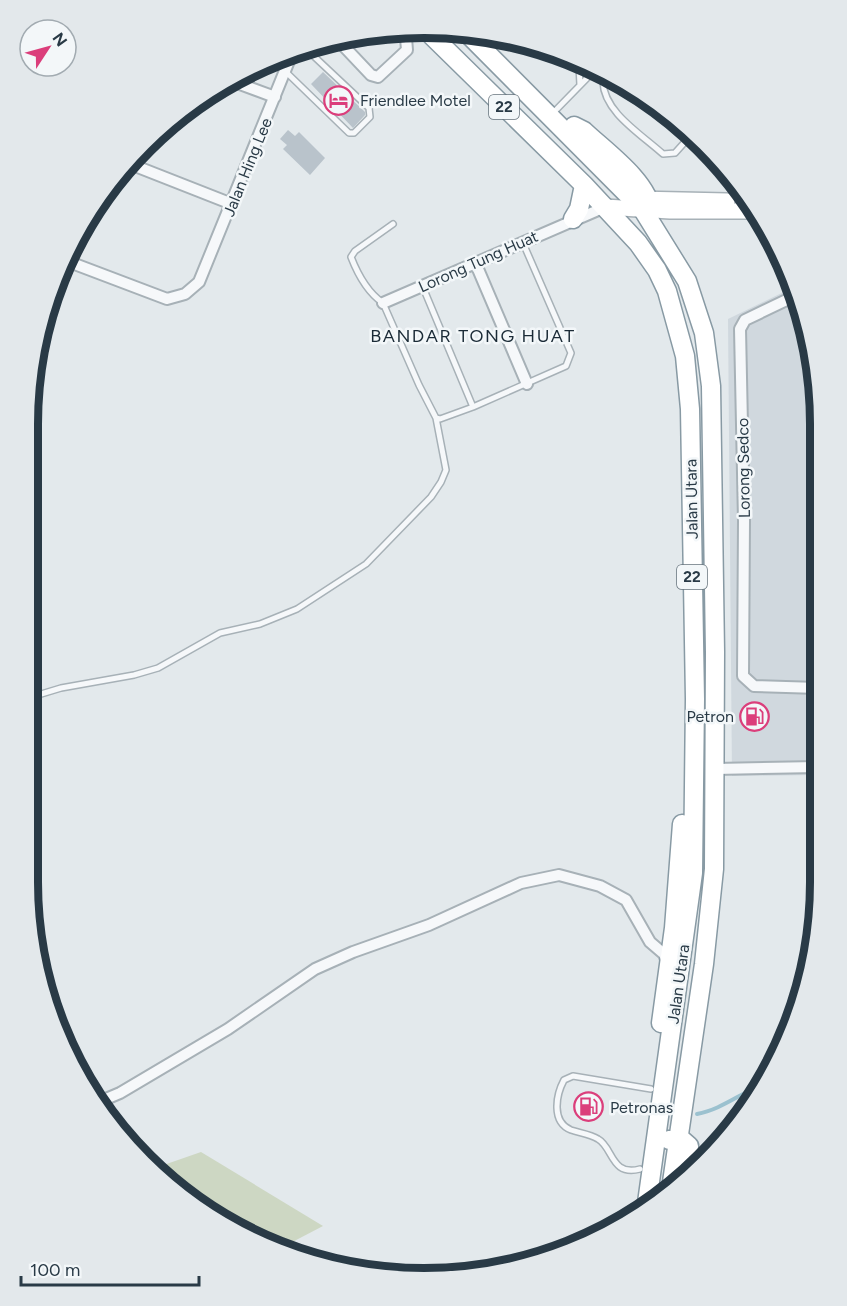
<svg xmlns="http://www.w3.org/2000/svg" width="847" height="1306" font-family="Figtree,sans-serif">
<style>
.built{fill:#d0d8de}
.green{fill:#cdd7c3}
.lines{fill:none;stroke-linecap:round;stroke-linejoin:round}
.stream{stroke:#9bc1cf;stroke-width:4}
.building{fill:#b9c3cb}
.service-casing{stroke:#a7b1b7;stroke-width:8}
.minor-casing{stroke:#a7b1b7;stroke-width:14}
.secondary-casing{stroke:#a7b1b7;stroke-width:18}
.trunk-casing{stroke:#889aa4;stroke-width:21}
.service{stroke:#f6f8fa;stroke-width:5}
.minor{stroke:#f6f8fa;stroke-width:10}
.secondary{stroke:#fff;stroke-width:15}
.trunk{stroke:#fff;stroke-width:18}
.labels{text-anchor:middle;stroke-width:5;stroke-linejoin:round;paint-order:stroke}
.shield{fill:#f3f7f9;stroke:#66737c;stroke-width:1.5}
.shield-label{font-size:15px;font-weight:bold;fill:#293a46}
.poi-label{font-size:16px;fill:#293a46;stroke:#f3f7f9;text-anchor:start}
.street-label{font-size:16px;fill:#293a46;stroke:#f3f7f9}
.neighbourhood-label{font-size:18px;letter-spacing:1.5px;fill:#1b2b37;stroke:#f3f7f9}
.rim{fill:none;stroke:#293a46;stroke-width:8}
</style>
<rect width="100%" height="100%" fill="#e3e9ec"/>
<path class="built" d="M 794,287 L 807,321 L 819,398 L 817,775 L 732,776 L 728,319 Z"/>
<path class="green" d="M 201,1152 L 323,1226 L 279,1249 L 182,1197 L 155,1168 Z"/>
<g class="lines">
<path class="stream" d="M 697,1114 C 719,1110 737,1096 757,1087"/>
</g>
<path class="building" d="M 323,72 L 365,112 L 365,115 L 353,128 L 311,84 Z
M 288,130 L 295,136 L 299,132 L 325,158 L 310,175 L 283,149 L 287,145 L 280,139 Z"/>
<g class="lines">
<defs>
<path id="service" d="M 574,58 L 579,66 L 580,85
M 285,71 L 349,133 L 354,133 L 370,117 L 369,108 L 304,47
M 609,74 L 603,82 C 604,112 641,134 663,154 L 675,153 L 684,143 L 688,129
M 552,114 L 596,69
M 393,224 L 355,251 L 351,257 C 358,275 367,292 383,303 L 419,385 L 436,418 L 440,419 L 473,407
M 422,285 L 473,407 L 566,366 L 571,353 L 523,243
M 28,698 L 61,688 L 134,675 L 158,668 L 220,633 L 260,624 L 297,609 L 366,564 L 431,497 L 441,482 L 446,470 L 436,418
M 640,1169 C 611,1177 613,1147 598,1139 C 590,1134 580,1133 571,1130 C 551,1122 556,1095 564,1080 L 573,1076 L 651,1089"/>
<path id="minor" d="M 336,38 L 371,75 L 378,77 L 407,50 L 406,38 L 396,28
M 229,80 L 275,97
M 125,162 L 232,204
M 64,260 L 167,299 L 185,294 L 199,282 L 293,51
M 475,262 L 527,384
M 797,295 L 745,320 L 740,329 L 744,521 L 743,676 L 754,686 L 818,688
M 383,303 L 605,207
M 715,769 L 817,767
M 64,1042 L 69,1046 L 69,1052
M 94,1104 L 120,1093 L 228,1029 L 315,969 L 353,952 L 429,925 L 521,883 L 559,875 L 600,886 L 626,900 L 650,942 L 664,954 L 667,962"/>
<path id="secondary" d="M 637,199 L 727,201
M 605,207 L 670,211 L 756,211"/>
<path id="trunk" d="M 425,29 L 584,185 L 638,243 L 657,270 L 667,291 L 685,356 L 690,409 L 695,699 L 693,873 L 646,1210
M 464,30 L 643,210 L 687,281 L 704,333 L 711,386 L 715,652 L 714,869 L 704,964 L 671,1189
M 574,126 L 584,131 C 605,151 649,182 651,211
M 573,219 L 579,209 L 584,185
M 661,1023 L 674,928 L 682,824
M 669,1140 L 681,1139 L 689,1146 L 687,1174"/>
</defs>
<use href="#service" class="service-casing"/>
<use href="#minor" class="minor-casing"/>
<use href="#secondary" class="secondary-casing"/>
<use href="#trunk" class="trunk-casing"/>
<use href="#service" class="service"/>
<use href="#minor" class="minor"/>
<use href="#secondary" class="secondary"/>
<use href="#trunk" class="trunk"/>
</g>
<defs>
<symbol id="hotel-ring" viewBox="-11 -11 22 22"><circle r="9.5" fill="#f3f7f9" stroke="#db3e7b" stroke-width="1.5"/><path d="M-6-4.5h1.5V1H6V5H4.5V3h-9V5H-6ZM-4 0a1.8 1.8 0 1 1 3.6 0ZM.5 0V-2.5h3Q6-2.5 6 0Z" fill="#db3e7b"/></symbol>
<symbol id="fuel-ring" viewBox="-11 -11 22 22"><circle r="9.5" fill="#f3f7f9" stroke="#db3e7b" stroke-width="1.5"/><path d="M-5.5-6h7V0h2V4h1.3V-2.5L3-4.5l.8-.8L6-3V5H2.5V1h-1V6h-7ZM-4.2-4.7v3.2H.2V-4.7Z" fill="#db3e7b"/></symbol>
</defs>
<g fill-rule="evenodd">
<use href="#hotel-ring" x="322" y="84" width="33" height="33"/>
<use href="#fuel-ring" x="738" y="700" width="33" height="33"/>
<use href="#fuel-ring" x="572" y="1090" width="33" height="33"/>
</g>
<g class="labels">
<g class="shield">
<rect x="489" y="95" width="30" height="24" rx="4.5"/>
<rect x="677" y="565" width="30" height="24" rx="4.5"/>
</g>
<g class="shield-label">
<text x="504" y="112">22</text>
<text x="692" y="582">22</text>
</g>
<g class="poi-label">
<text x="360" y="106">Friendlee Motel</text>
<text x="734" y="722" text-anchor="end">Petron</text>
<text x="610" y="1113">Petronas</text>
</g>
<g class="street-label">
<text transform="translate(247 167) rotate(-68)" y="6">Jalan Hing Lee</text>
<text transform="translate(478 261) rotate(-24)" y="6">Lorong Tung Huat</text>
<text transform="translate(743 468) rotate(-91)" y="6">Lorong Sedco</text>
<text transform="translate(691 499) rotate(-91)" y="6">Jalan Utara</text>
<text transform="translate(678 984) rotate(-82)" y="6">Jalan Utara</text>
</g>
<g class="neighbourhood-label">
<text x="473" y="342">BANDAR TONG HUAT</text>
</g>
</g>
<path d="M0 0H847V1306H0ZM424 38H424A386 386 0 0 1 810 424V882A386 386 0 0 1 424 1268H424A386 386 0 0 1 38 882V424A386 386 0 0 1 424 38Z" fill="#e3e8eb" fill-rule="evenodd"/>
<path class="rim" d="M424 38H424A386 386 0 0 1 810 424V882A386 386 0 0 1 424 1268H424A386 386 0 0 1 38 882V424A386 386 0 0 1 424 38Z"/>
<g transform="translate(48 48) rotate(54)"><circle r="28" fill="#f3f7f9" stroke="#a2abb1" stroke-width="1.5"/>
<path d="M0-4.5L10 22L0 15L-10 22Z" fill="#db3e7b"/>
<text y="-9" font-size="16" font-weight="bold" text-anchor="middle" fill="#293a46">N</text>
</g>
<path d="M21 1276v9h178v-9" fill="none" stroke="#293a46" stroke-width="3"/>
<text x="30" y="1276" font-size="18" fill="#293a46" stroke="#f3f7f9" stroke-width="4.5" paint-order="stroke">100 m</text>
</svg>
